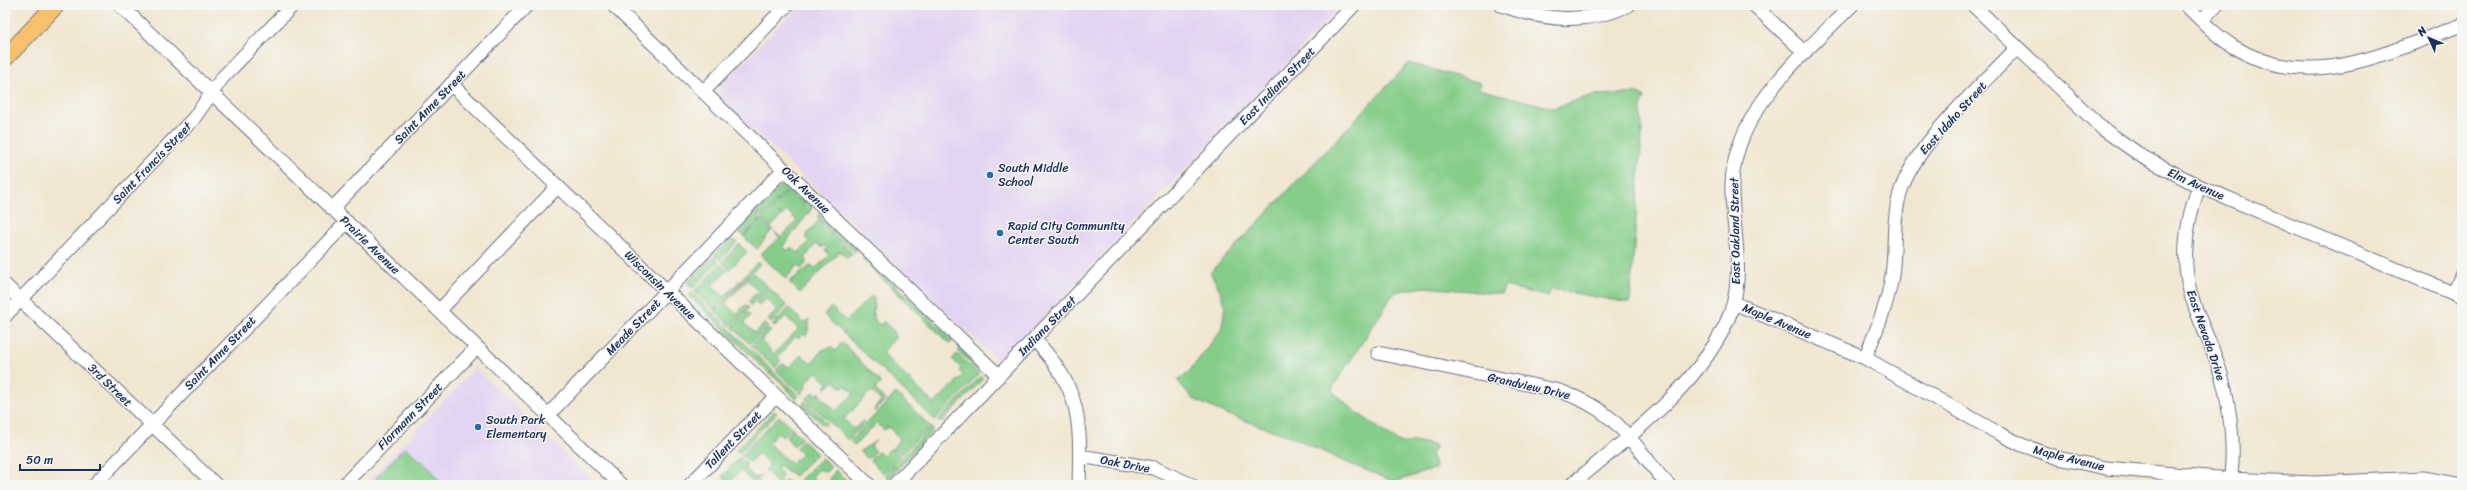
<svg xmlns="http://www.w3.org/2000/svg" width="2467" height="490" font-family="Sriracha,sans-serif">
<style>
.built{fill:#e3d3f2}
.green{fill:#85cd89;stroke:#507e74}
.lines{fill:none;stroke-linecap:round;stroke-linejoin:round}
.minor-casing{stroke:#666f86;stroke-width:15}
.major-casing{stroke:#666f86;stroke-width:19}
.minor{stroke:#fff;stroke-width:13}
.major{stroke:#f8bf6c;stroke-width:17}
.poi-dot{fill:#1f6fb2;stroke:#f6f6f2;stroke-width:1.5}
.labels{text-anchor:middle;stroke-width:3;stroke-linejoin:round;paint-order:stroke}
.street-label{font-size:12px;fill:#1b2f5e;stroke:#f6f6f2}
.poi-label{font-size:12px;fill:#1b2f5e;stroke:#f6f6f2;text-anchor:start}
</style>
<rect width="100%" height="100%" fill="#f6f6f2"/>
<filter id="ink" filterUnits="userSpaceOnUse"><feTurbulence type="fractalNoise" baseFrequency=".025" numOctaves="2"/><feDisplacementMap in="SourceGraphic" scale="8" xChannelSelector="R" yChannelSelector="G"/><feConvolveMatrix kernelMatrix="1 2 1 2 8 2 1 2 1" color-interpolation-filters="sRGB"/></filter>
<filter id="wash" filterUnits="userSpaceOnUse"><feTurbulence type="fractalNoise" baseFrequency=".012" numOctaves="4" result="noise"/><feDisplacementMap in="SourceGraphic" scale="16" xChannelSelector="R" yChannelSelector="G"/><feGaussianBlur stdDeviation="0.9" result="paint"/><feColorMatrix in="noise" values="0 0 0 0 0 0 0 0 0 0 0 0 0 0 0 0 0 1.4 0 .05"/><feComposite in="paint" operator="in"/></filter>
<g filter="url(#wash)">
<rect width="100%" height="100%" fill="#f1e6d0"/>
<path class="built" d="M 799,5 L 1342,5 L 1004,358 L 998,360 L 722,100 L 719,93 L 720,87 Z
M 475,368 L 598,485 L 364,485 Z"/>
<path class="green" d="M 1409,63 L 1481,83 L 1479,89 L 1553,108 L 1593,95 L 1638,93 L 1645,97 L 1641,107 L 1642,135 L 1630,303 L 1551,289 L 1548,297 L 1505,286 L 1501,294 L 1425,287 L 1395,292 L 1331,390 L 1356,412 L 1396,440 L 1405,444 L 1415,441 L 1437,446 L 1431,454 L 1436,468 L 1395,482 L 1343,461 L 1292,437 L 1226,414 L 1193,399 L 1177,380 L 1188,373 L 1221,330 L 1225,309 L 1220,290 L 1210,273 Z
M 782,184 L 787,190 L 762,217 L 756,211 Z
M 794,187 L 812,205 L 811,210 L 791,190 Z
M 789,190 L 810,211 L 783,246 L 788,251 L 791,247 L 798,253 L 809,242 L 805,237 L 819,220 L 853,254 L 847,258 L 840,251 L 800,293 L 789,282 L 810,266 L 816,268 L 829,255 L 825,250 L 827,248 L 824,245 L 822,248 L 816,243 L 805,258 L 808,261 L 801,269 L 797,265 L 786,279 L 760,254 L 780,238 L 774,232 L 781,237 L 797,221 L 787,211 L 782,216 L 778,213 L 781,217 L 771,227 L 773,231 L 763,218 Z
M 755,212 L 761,218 L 744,236 L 738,231 Z
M 819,212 L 857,247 L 855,252 L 818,218 Z
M 762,219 L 771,231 L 757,249 L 744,237 Z
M 730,239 L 737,242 L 720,260 L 714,255 Z
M 739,244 L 747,252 L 729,270 L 722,262 Z
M 713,257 L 718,262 L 693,288 L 687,283 Z
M 868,258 L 953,340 L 950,344 L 862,259 Z
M 758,262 L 760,264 L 714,310 L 694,291 L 708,277 L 715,283 L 712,286 L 724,297 Z
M 720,264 L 727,271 L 716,282 L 709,275 Z
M 753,273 L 768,287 L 751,305 L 748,302 L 758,291 L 747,280 L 725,303 L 736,314 L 745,305 L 749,308 L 730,326 L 715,311 Z
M 769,288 L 787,306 L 771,323 L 768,320 L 777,310 L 766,299 L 759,306 L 756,302 Z
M 692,293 L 773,371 L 770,374 L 689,296 Z
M 872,295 L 874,298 L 873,318 L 879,325 L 884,322 L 895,332 L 893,335 L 896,337 L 882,353 L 934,404 L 963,375 L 959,371 L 961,368 L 952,359 L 957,354 L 979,374 L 935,420 L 824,315 L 831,307 L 846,321 Z
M 789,308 L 804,323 L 809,319 L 809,328 L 806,336 L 803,334 L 799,338 L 796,336 L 778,357 L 781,360 L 775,368 L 751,346 L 768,328 L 771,331 L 761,341 L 774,354 L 798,329 L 786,316 L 775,327 L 773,324 Z
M 747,312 L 750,315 L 744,323 L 755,333 L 765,323 L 768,326 L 750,344 L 732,327 Z
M 842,342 L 881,383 L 875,389 L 885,400 L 875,411 L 874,409 L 881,401 L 871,391 L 844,419 L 854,429 L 863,421 L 865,423 L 848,440 L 806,399 L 813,392 L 817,395 L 820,392 L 820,395 L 836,411 L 854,393 L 845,385 L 842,388 L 834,381 L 827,388 L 825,387 L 828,383 L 816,372 L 805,384 L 807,386 L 801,394 L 776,370 L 782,364 L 790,367 L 801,355 L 811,364 L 822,350 L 832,347 L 836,351 Z
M 961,348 L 984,369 L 980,372 L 958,351 Z
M 774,372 L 799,396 L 796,399 L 780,381 L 771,375 Z
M 981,376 L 983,379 L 942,422 L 937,421 Z
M 896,393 L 930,426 L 901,455 L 893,448 L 900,438 L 888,427 L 884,430 L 877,423 L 855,445 L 850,441 Z
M 805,401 L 827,423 L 824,426 L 802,405 Z
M 774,411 L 777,413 L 739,453 L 736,450 Z
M 779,416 L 792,428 L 783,437 L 778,433 L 768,443 L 791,464 L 802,454 L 796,448 L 803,440 L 817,454 L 795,476 L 779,465 L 777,469 L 783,475 L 779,481 L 783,483 L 786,480 L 789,482 L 787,485 L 778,485 L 765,469 L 768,469 L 769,464 L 758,453 L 750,462 L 741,455 Z
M 931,427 L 933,431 L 888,479 L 886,475 Z
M 793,429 L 802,438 L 794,446 L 786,437 Z
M 876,441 L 871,445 L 875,452 L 868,459 L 860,451 Z
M 405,447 L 426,465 L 443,485 L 373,485 L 378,475 Z
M 891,448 L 900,457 L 884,474 L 870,460 L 878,452 L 883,456 Z
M 740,457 L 747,464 L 744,468 L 755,478 L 762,475 L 757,479 L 763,485 L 755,485 L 741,471 L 729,483 L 722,476 Z
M 822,458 L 831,466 L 826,472 L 819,469 L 812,477 L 819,485 L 795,485 Z
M 836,470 L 846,480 L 840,485 L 834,479 L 830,481 L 829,479 Z"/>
</g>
<g filter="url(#ink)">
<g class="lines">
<defs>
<path id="minor" d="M 120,5 L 621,485
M 613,5 L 999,376
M 1501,5 C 1545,21 1586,25 1629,5
M 1754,5 L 1805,53
M 1973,5 L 2103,129 L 2143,157 L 2199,186 L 2462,297
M 2186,5 C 2201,20 2216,36 2234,47 C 2311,94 2386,52 2462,25
M 2202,20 L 2216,5
M 451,84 L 869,485
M 703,92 L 787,5
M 2199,186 C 2187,219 2181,256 2190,291 C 2196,315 2209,338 2217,362 C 2229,395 2237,450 2229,485
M 332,209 L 527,5
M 5,285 L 216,485
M 2454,293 L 2462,274
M 1734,303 L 1865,358 L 1998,433 L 2022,445 L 2058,458 L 2106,468 L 2230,479 L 2314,483 L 2423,478 L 2462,485
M 439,311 L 558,186
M 5,316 L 194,118 L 223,77 L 293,5
M 1034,339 C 1081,389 1081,419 1079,485
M 1378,353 L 1560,391 C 1601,406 1616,420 1643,454 C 1651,464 1659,476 1669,485
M 1865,358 C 1876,331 1888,304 1892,275 C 1896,247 1892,221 1900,193 C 1916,142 1980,87 2017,48
M 548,415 L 784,169
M 1080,456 L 1154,468 L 1192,485
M 94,485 L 347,222
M 344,485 L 477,347
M 690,485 L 776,396
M 894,485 L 1354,5
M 1571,485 C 1625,440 1704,382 1730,314 C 1745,274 1733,233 1732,192 C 1729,114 1802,56 1852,5"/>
<path id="major" d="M 5,58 L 56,5"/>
</defs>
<use href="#minor" class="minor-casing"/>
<use href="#major" class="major-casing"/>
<use href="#minor" class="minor"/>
<use href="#major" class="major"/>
</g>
</g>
<g class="poi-dot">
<circle cx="990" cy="175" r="4"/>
<circle cx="1000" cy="233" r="4"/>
<circle cx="478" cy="427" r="4"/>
</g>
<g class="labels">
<g class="street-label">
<text transform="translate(1277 86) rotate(-46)" y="4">East Indiana Street</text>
<text transform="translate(430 107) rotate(-46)" y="4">Saint Anne Street</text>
<text transform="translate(1953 118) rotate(-48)" y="4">East Idaho Street</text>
<text transform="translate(152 163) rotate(-46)" y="4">Saint Francis Street</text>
<text transform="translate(2196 184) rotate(24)" y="4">Elm Avenue</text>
<text transform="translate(806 190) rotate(44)" y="4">Oak Avenue</text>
<text transform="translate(1735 231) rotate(-91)" y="4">East Oakland Street</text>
<text transform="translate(370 245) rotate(44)" y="4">Prairie Avenue</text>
<text transform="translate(660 285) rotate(44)" y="4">Wisconsin Avenue</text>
<text transform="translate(1777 321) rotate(23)" y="4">Maple Avenue</text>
<text transform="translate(1047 326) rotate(-46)" y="4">Indiana Street</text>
<text transform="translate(633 327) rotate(-46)" y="4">Meade Street</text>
<text transform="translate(2206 335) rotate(71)" y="4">East Nevada Drive</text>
<text transform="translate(220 353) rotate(-46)" y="4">Saint Anne Street</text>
<text transform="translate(110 385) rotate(44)" y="4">3rd Street</text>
<text transform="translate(1529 386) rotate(13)" y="4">Grandview Drive</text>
<text transform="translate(410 416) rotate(-46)" y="4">Flormann Street</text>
<text transform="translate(733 440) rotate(-46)" y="4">Tallent Street</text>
<text transform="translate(2069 458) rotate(14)" y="4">Maple Avenue</text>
<text transform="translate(1125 464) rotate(11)" y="4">Oak Drive</text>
</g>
<g class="poi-label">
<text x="998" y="172">South Middle<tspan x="998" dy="14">School</tspan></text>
<text x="1008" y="230">Rapid City Community<tspan x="1008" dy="14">Center South</tspan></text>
<text x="486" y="424">South Park<tspan x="486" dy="14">Elementary</tspan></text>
</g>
</g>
<rect width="2467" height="490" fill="none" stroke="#f6f6f2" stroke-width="20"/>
<g transform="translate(2429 38) rotate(314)" stroke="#f6f6f2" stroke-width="3" paint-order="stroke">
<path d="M0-3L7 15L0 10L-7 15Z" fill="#1b2f5e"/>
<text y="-6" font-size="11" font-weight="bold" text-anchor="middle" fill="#1b2f5e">N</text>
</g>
<path d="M20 464v6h80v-6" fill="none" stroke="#1b2f5e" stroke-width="2"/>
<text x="26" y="464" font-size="12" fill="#1b2f5e" stroke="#f6f6f2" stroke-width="3" paint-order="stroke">50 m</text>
</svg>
